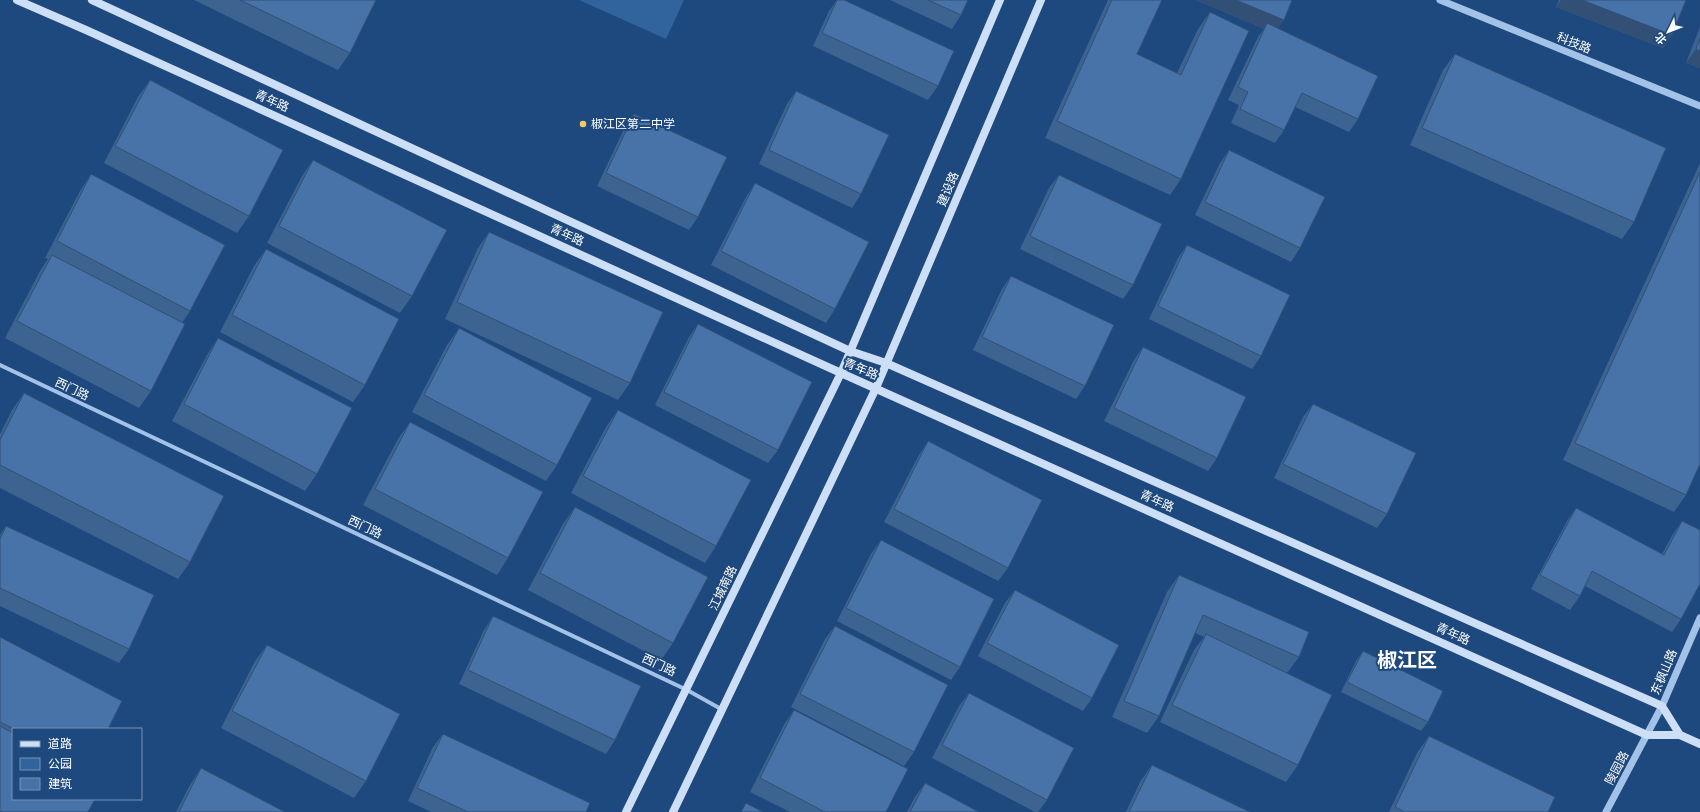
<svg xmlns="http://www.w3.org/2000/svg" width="1700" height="812" font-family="Ubuntu,'Noto Sans SC',sans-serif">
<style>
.green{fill:#31639d}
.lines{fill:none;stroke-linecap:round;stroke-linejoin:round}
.minor{stroke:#a2c2e8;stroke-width:4}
.tertiary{stroke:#a2c2e8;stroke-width:7}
.secondary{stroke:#cddff6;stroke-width:8}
.wall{fill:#3d6390}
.shaded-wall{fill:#325076}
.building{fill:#4773a8;stroke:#325076}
.poi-dot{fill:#f6ca61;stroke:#1e497e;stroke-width:1.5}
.labels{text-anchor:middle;stroke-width:4;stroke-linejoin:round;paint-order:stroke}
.street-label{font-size:12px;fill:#fff;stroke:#1e497e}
.poi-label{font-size:12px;fill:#fff;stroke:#1e497e;text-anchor:start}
.town-label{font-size:20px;font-weight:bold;fill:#fff;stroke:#1e497e}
</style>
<rect width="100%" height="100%" fill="#1e497e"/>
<path class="green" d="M 579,0 L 684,0 L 666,39 Z"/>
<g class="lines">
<path class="minor" d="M 0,365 L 687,690 L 721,709"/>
<path class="tertiary" d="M 1440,0 L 1700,106
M 1606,812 L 1662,706 L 1700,618"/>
<path class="secondary" d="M 17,0 L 86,30 L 841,373 L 1647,735 L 1680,735 L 1700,744
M 92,0 L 850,351 L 886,363 L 1662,706 L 1680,735
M 626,812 L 841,373 L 1000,0
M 673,812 L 876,388 L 1041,0"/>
</g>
<path class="wall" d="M 194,0 L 376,0 L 350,53 L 338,70 Z
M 837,0 L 844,0 L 938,86 L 928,100 L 813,46 L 829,11 Z
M 890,0 L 968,0 L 961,15 L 952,29 Z
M 1108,0 L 1162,0 L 1137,54 L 1177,73 L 1198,29 L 1210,12 L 1181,179 L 1170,195 L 1045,138 Z
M 1196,0 L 1292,0 L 1284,20 L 1278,28 L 1358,119 L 1349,132 L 1295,107 L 1284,130 L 1275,143 L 1231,123 L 1239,105 L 1228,100 L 1258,37 L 1264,29 Z
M 1559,0 L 1686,0 L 1672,35 L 1663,48 L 1556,7 Z
M 1700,27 L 1700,68 L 1686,63 Z
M 1455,54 L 1634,222 L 1622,239 L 1410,145 L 1443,70 Z
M 150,80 L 249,216 L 237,233 L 104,163 L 138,97 Z
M 796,91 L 861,194 L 852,208 L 759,164 L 787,104 Z
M 634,114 L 698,217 L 689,230 L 597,186 L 625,127 Z
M 1229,150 L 1300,248 L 1291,262 L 1195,215 L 1220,163 Z
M 313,160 L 412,296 L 400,313 L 267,243 L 302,176 Z
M 1700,163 L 1700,464 L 1686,495 L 1674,512 L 1563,460 Z
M 91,174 L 190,311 L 182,323 L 151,391 L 139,408 L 5,338 L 40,271 L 48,259 L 45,258 L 80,191 Z
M 1059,175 L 1133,285 L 1123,299 L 1020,249 L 1049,188 Z
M 755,183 L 835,309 L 826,323 L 711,265 L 746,197 Z
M 489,232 L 630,383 L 618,400 L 445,319 L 478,248 Z
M 1187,245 L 1261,356 L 1252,369 L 1149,319 L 1178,258 Z
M 266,249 L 365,385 L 353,402 L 220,332 L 254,266 Z
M 1011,276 L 1085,386 L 1076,399 L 973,350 L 1002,289 Z
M 698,324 L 778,450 L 768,463 L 655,405 L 689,337 Z
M 459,328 L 557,465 L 546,481 L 412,412 L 447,345 Z
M 218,338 L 317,474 L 305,491 L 172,421 L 207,355 Z
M 1143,347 L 1217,458 L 1208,471 L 1104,421 L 1134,360 Z
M 24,393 L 190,562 L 178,579 L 0,488 L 0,434 L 12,410 Z
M 1313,404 L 1387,514 L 1377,528 L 1274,478 L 1303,417 Z
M 618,410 L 716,546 L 705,563 L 571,493 L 606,427 Z
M 410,422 L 508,558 L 497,575 L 363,505 L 398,439 Z
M 928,441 L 1008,568 L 998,581 L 884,522 L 919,455 Z
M 575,507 L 673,643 L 661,660 L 528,590 L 563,524 Z
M 1576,508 L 1662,554 L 1673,534 L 1682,521 L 1681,619 L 1672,632 L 1585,586 L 1580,596 L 1570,610 L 1531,589 L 1567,521 Z
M 6,526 L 129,649 L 119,663 L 0,606 L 0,535 Z
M 881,540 L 960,667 L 951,680 L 837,621 L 871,554 Z
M 1179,575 L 1299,657 L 1287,673 L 1298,765 L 1286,782 L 1160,722 L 1194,650 L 1204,637 L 1195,633 L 1159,716 L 1147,733 L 1112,717 L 1167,592 Z
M 1015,590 L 1092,698 L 1083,711 L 978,656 L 1005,603 Z
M 493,616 L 615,740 L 606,754 L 459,684 L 484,630 Z
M 835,626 L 914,752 L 904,766 L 791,707 L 825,639 Z
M 0,637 L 108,729 L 13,729 L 13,799 L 88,812 L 0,812 Z
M 267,645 L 366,781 L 354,798 L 221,728 L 255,661 Z
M 1363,651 L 1428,722 L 1421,731 L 1341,692 L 1356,661 Z
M 969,693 L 1047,800 L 1038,812 L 1035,812 L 932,758 L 959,706 Z
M 794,710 L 886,812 L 790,812 L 750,792 L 785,723 Z
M 443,734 L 586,812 L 431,812 L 408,801 L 433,747 Z
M 1429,736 L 1548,812 L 1389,812 L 1417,753 Z
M 1152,765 L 1250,812 L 1126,812 L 1140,782 Z
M 201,768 L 285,812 L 176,812 L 190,785 Z
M 925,783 L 979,812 L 907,812 L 915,797 Z"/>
<path class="shaded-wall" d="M 1196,0 L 1236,0 L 1284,20 L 1274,33 L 1267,23 L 1264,29 Z
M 1561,0 L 1582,0 L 1672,35 L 1663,48 L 1556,7 Z
M 1696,49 L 1700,51 L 1700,68 L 1686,63 Z"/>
<path class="building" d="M 240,0 L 376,0 L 350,53 Z
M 837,0 L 844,0 L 954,51 L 938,86 L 822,33 Z
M 928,0 L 968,0 L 961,15 Z
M 1112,0 L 1162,0 L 1137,54 L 1181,75 L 1210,12 L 1249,31 L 1181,179 L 1057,121 Z
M 1236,0 L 1292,0 L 1284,20 Z
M 1582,0 L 1686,0 L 1672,35 Z
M 1267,23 L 1378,76 L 1358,119 L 1302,93 L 1284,130 L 1240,109 L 1248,92 L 1238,87 Z
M 1700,38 L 1700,51 L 1696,49 Z
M 1455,54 L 1666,148 L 1634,222 L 1422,128 Z
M 150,80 L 283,150 L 249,216 L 115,146 Z
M 796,91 L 889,135 L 861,194 L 769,150 Z
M 634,114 L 727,157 L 698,217 L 606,173 Z
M 1229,150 L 1325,197 L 1300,248 L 1205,202 Z
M 313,160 L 447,230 L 412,296 L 279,226 Z
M 1700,172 L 1700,464 L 1686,495 L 1575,443 Z
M 91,174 L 225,245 L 190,311 L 57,241 Z
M 1059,175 L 1162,224 L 1133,285 L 1030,236 Z
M 755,183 L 869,242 L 835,309 L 721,251 Z
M 489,232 L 663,312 L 630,383 L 457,302 Z
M 1187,245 L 1290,295 L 1261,356 L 1158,306 Z
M 266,249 L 399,319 L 365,385 L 232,315 Z
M 52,255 L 185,324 L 151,391 L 17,321 Z
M 1011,276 L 1114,325 L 1085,386 L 982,337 Z
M 698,324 L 812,382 L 778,450 L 664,392 Z
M 459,328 L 592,398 L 557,465 L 424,395 Z
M 218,338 L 352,408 L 317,474 L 184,404 Z
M 1143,347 L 1246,397 L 1217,458 L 1114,408 Z
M 24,393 L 224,496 L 190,562 L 0,465 L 0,440 Z
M 1313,404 L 1416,453 L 1387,514 L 1283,464 Z
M 618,410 L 751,480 L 716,546 L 583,476 Z
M 410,422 L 543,492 L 508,558 L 375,489 Z
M 928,441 L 1042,500 L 1008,568 L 894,509 Z
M 575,507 L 708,577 L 673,643 L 540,573 Z
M 1576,508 L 1664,555 L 1682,521 L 1700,530 L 1700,584 L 1681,619 L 1592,571 L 1580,596 L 1540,575 Z
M 6,526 L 154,595 L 129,649 L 0,588 L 0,539 Z
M 881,540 L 994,599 L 960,667 L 846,608 Z
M 1179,575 L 1309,632 L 1299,657 L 1203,615 L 1159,716 L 1124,701 Z
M 1015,590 L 1119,645 L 1092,698 L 987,643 Z
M 493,616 L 641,686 L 615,740 L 468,670 Z
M 835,626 L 948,685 L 914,752 L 800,694 Z
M 1206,634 L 1332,695 L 1298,765 L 1172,705 Z
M 0,637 L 122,701 L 108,729 L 14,729 L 0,722 Z
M 267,645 L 400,714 L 366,781 L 232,711 Z
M 1363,651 L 1443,691 L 1428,722 L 1347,682 Z
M 969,693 L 1074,748 L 1047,800 L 942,745 Z
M 794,710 L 908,769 L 886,812 L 825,812 L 760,778 Z
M 0,726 L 13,733 L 13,799 L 95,799 L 88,812 L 3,812 L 0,811 Z
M 443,734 L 590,803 L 586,812 L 468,812 L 417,788 Z
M 1429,736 L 1555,797 L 1548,812 L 1405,812 L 1395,807 Z
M 1152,765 L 1250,812 L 1129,812 Z
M 201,768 L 285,812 L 179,812 Z
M 925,783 L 979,812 L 910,812 Z
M 746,803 L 763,812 L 741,812 Z"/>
<circle class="poi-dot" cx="583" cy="124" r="4"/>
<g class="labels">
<g class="street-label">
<text transform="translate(1574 43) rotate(22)" y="4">科技路</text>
<text transform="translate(272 101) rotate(24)" y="4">青年路</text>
<text transform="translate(948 189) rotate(-67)" y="4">建设路</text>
<text transform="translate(567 235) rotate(24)" y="4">青年路</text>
<text transform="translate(861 369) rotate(23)" y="4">青年路</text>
<text transform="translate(72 389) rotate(25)" y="4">西门路</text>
<text transform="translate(1157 501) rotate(24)" y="4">青年路</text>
<text transform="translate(365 527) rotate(25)" y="4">西门路</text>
<text transform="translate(723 588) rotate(-64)" y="4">江城南路</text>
<text transform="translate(1453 634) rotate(24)" y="4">青年路</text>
<text transform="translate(659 665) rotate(25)" y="4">西门路</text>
<text transform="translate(1664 672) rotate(-67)" y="4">东枫山路</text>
<text transform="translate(1617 768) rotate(-62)" y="4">陵园路</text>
</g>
<g class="poi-label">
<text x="591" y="128">椒江区第二中学</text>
</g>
<g class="town-label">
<text x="1407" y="667">椒江区</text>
</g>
</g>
<rect x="12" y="728" width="130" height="72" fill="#1e497e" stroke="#7892b2"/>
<rect x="20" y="741" width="20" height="6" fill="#cddff6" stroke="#7892b2"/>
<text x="48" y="748" font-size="12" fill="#ffffff">道路</text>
<rect x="20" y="758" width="20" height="12" fill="#31639d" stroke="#7892b2"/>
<text x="48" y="768" font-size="12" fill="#ffffff">公园</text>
<rect x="20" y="778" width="20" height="12" fill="#4773a8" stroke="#7892b2"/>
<text x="48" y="788" font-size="12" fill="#ffffff">建筑</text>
<g transform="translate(1668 32) rotate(227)" stroke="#1e497e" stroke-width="3" paint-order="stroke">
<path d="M0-3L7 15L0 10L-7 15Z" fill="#ffffff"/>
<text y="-6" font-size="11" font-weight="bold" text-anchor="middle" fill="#ffffff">北</text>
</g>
</svg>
